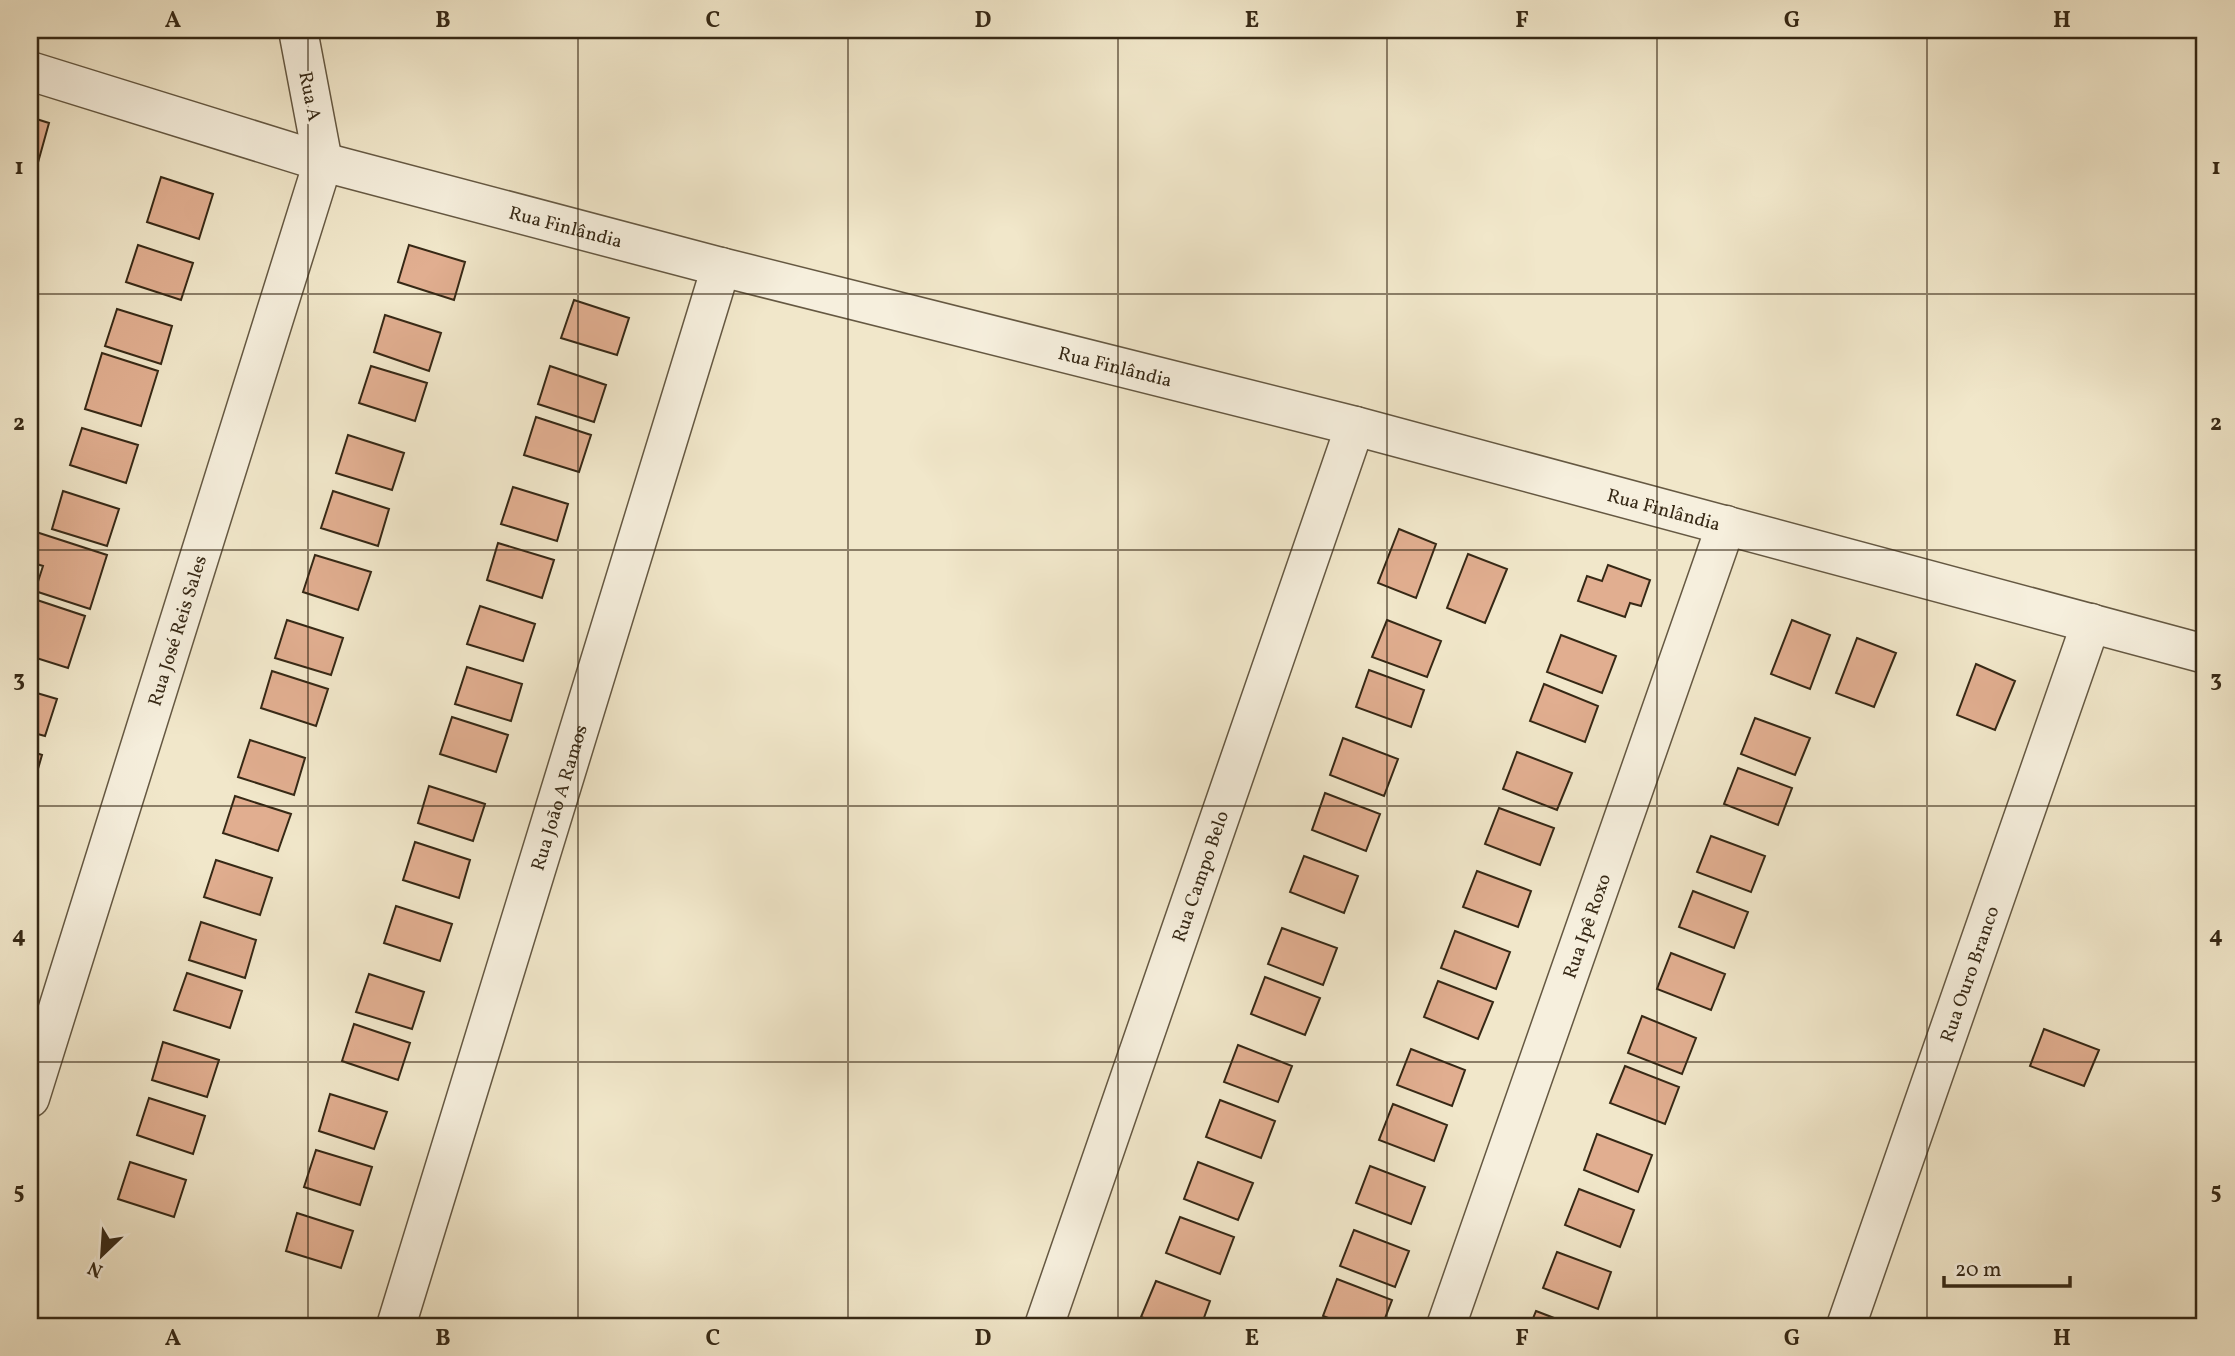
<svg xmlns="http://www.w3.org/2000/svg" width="2235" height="1356" font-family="Vollkorn,serif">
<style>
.building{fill:#e1ae90;stroke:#362815;stroke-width:2}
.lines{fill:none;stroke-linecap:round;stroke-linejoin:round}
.minor-casing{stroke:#655842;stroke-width:41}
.minor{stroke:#f6efdd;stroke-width:38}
.grid{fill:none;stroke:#362815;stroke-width:2;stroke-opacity:0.55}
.labels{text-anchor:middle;stroke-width:5;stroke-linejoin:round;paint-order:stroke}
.street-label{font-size:19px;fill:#362815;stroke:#f6efdd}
.neatline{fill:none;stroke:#362815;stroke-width:2.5}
.grid-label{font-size:23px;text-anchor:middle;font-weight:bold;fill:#362815}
</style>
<rect width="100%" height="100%" fill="#f1e7ca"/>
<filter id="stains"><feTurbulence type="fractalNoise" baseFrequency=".00286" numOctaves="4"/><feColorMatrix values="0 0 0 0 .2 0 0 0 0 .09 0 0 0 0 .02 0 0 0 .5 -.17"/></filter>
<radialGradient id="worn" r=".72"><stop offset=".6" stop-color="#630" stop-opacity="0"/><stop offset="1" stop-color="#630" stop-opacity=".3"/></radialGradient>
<path class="building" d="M 30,117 L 49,123 L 32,184 L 30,184 Z
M 161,177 L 213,194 L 199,239 L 147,222 Z
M 138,245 L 193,263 L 181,300 L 126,282 Z
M 409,245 L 465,262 L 454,300 L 398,282 Z
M 574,300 L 629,318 L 617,355 L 561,338 Z
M 117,309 L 172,326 L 161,364 L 105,346 Z
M 385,315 L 441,333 L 429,371 L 374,352 Z
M 102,353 L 158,371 L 141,426 L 85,409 Z
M 371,366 L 427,383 L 415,421 L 359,403 Z
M 550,366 L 606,385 L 594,422 L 538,404 Z
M 536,417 L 591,435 L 579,472 L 524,455 Z
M 82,428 L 138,445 L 126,483 L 70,465 Z
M 348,435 L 404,453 L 392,490 L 336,473 Z
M 513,487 L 568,504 L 557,541 L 501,524 Z
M 63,491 L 119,509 L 107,546 L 52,529 Z
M 333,491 L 389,509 L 378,546 L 321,528 Z
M 1399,529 L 1436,544 L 1416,598 L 1378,583 Z
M 30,530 L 107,555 L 90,609 L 35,591 L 43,566 L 30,562 Z
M 498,543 L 554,560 L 542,598 L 487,580 Z
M 1468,554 L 1507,569 L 1485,623 L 1447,608 Z
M 315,555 L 371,572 L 358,610 L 303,592 Z
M 1608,565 L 1650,580 L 1641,606 L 1630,603 L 1625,617 L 1578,601 L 1587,576 L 1602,581 Z
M 31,598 L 85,616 L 68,668 L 30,656 Z
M 480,606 L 535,624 L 523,661 L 467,644 Z
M 287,620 L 343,638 L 331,675 L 275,658 Z
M 1387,620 L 1441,641 L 1427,677 L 1372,657 Z
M 1792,620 L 1830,635 L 1810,689 L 1771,674 Z
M 1561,635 L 1616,656 L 1602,693 L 1547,672 Z
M 1857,638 L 1896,653 L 1874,707 L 1836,693 Z
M 1976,664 L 2015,681 L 1995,730 L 1957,715 Z
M 467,667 L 522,684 L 511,721 L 455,704 Z
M 1369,670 L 1424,690 L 1411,727 L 1356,707 Z
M 272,671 L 328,689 L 316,726 L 261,708 Z
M 1544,684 L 1598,706 L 1585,742 L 1530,721 Z
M 30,691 L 57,699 L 45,736 L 30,732 Z
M 452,717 L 508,735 L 496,772 L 440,754 Z
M 1755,718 L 1810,738 L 1795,775 L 1741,754 Z
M 1343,738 L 1398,759 L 1384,796 L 1330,775 Z
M 250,740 L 305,758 L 294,795 L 238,777 Z
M 30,751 L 42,755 L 31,793 L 30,793 Z
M 1517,752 L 1572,773 L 1557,810 L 1503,789 Z
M 1738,768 L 1792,788 L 1778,825 L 1724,804 Z
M 429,786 L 485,804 L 473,841 L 418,823 Z
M 1325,793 L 1380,814 L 1366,851 L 1312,830 Z
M 235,796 L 291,814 L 278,851 L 223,833 Z
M 1499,808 L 1554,828 L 1540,865 L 1485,844 Z
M 1711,836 L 1765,856 L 1751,892 L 1697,872 Z
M 415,842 L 470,860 L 459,898 L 403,880 Z
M 1304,856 L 1358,876 L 1344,913 L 1290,892 Z
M 216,860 L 272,878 L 260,915 L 204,897 Z
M 1477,871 L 1531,891 L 1518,927 L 1463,907 Z
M 1693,891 L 1748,912 L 1734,948 L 1679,927 Z
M 396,906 L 452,924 L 440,961 L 384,943 Z
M 201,922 L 256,940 L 245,978 L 189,960 Z
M 1282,928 L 1337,948 L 1323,985 L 1268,964 Z
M 1455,931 L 1510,952 L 1496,989 L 1441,968 Z
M 1671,953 L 1725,974 L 1711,1010 L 1657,989 Z
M 187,973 L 242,991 L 230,1028 L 174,1010 Z
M 369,974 L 424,992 L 412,1029 L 356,1012 Z
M 1265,977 L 1320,998 L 1305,1035 L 1251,1014 Z
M 1438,981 L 1493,1002 L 1478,1039 L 1424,1017 Z
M 1642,1016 L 1696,1038 L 1682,1074 L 1628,1053 Z
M 354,1024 L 410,1043 L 398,1080 L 342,1061 Z
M 2044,1029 L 2099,1050 L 2084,1086 L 2030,1066 Z
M 163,1042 L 219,1060 L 207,1097 L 152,1080 Z
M 1238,1045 L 1292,1066 L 1278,1102 L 1224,1082 Z
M 1411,1049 L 1465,1070 L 1452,1106 L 1397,1085 Z
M 1625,1066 L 1679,1087 L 1665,1124 L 1610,1103 Z
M 330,1094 L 387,1112 L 374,1149 L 319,1131 Z
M 149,1098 L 205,1116 L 193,1154 L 137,1135 Z
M 1220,1100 L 1275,1121 L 1261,1158 L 1206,1137 Z
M 1393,1104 L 1447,1125 L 1434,1161 L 1379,1140 Z
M 1597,1134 L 1652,1155 L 1638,1192 L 1584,1170 Z
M 316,1150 L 372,1167 L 360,1205 L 304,1187 Z
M 130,1162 L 186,1180 L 174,1217 L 118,1199 Z
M 1198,1162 L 1253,1183 L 1238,1220 L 1184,1199 Z
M 1370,1166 L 1425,1187 L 1411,1224 L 1356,1203 Z
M 1579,1189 L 1634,1210 L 1620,1247 L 1565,1225 Z
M 297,1213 L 353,1231 L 341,1268 L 286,1251 Z
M 1180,1217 L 1234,1237 L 1220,1274 L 1166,1253 Z
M 1354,1230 L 1409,1251 L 1395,1287 L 1340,1266 Z
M 1557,1252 L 1611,1272 L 1598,1309 L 1543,1288 Z
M 1337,1279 L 1392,1300 L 1382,1326 L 1350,1326 L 1323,1316 Z
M 1156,1281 L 1210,1301 L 1201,1326 L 1165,1326 L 1141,1317 Z
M 1536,1311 L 1575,1326 L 1530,1326 Z"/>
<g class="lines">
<defs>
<g id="minor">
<path id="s1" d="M 30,71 L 323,162 L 721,267 L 1355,426 L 2205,654"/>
<path id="s2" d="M 30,1098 L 323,162 L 298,30"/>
<path id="s3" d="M 396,1326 L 721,267"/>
<path id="s4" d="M 1044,1326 L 1355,426"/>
<path id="s5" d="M 1446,1326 L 1726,525"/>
<path id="s6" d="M 1846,1326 L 2091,623"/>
</g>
</defs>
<use href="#minor" class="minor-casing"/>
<use href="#minor" class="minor"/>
</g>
<path class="grid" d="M 308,30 L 308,1326M 578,30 L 578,1326M 848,30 L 848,1326M 1118,30 L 1118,1326M 1387,30 L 1387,1326M 1657,30 L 1657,1326M 1927,30 L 1927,1326M 30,294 L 2205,294M 30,550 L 2205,550M 30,806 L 2205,806M 30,1062 L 2205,1062"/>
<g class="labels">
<g class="street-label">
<text transform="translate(311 96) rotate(79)" y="7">Rua A</text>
<text dy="7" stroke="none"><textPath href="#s1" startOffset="558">Rua Finlândia</textPath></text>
<text dy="7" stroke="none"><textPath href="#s1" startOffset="1125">Rua Finlândia</textPath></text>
<text dy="7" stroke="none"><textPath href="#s1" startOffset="1692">Rua Finlândia</textPath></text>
<text dy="7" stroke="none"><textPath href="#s2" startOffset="490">Rua José Reis Sales</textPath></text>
<text dy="7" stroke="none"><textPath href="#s3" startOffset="553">Rua João A Ramos</textPath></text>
<text dy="7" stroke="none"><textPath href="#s4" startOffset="476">Rua Campo Belo</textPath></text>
<text dy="7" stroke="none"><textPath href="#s5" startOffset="424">Rua Ipê Roxo</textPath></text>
<text dy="7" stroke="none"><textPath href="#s6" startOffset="373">Rua Ouro Branco</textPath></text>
</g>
</g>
<rect width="2235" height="1356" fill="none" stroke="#f1e7ca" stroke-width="77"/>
<g transform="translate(102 1255) rotate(205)" stroke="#f6efdd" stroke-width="5" paint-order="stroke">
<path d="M0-5L12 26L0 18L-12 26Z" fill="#362815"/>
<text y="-10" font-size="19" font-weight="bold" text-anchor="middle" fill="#362815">N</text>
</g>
<path d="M1944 1276v10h126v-10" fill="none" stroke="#362815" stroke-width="3.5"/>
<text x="1955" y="1276" font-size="21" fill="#362815" stroke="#f6efdd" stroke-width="5" paint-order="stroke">20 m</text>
<rect x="38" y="38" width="2158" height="1280" class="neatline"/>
<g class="grid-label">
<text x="173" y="27">A</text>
<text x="443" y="27">B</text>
<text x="713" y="27">C</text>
<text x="983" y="27">D</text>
<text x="1252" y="27">E</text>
<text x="1522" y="27">F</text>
<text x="1792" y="27">G</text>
<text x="2062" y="27">H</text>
<text x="19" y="174">1</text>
<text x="2216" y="174">1</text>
<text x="19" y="430">2</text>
<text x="2216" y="430">2</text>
<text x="19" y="686">3</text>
<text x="2216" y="686">3</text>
<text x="19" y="942">4</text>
<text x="2216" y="942">4</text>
<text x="19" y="1198">5</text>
<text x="2216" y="1198">5</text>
<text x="173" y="1345">A</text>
<text x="443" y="1345">B</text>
<text x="713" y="1345">C</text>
<text x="983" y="1345">D</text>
<text x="1252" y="1345">E</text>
<text x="1522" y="1345">F</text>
<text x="1792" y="1345">G</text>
<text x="2062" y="1345">H</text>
</g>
<rect width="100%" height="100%" filter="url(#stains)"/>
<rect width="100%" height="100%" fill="url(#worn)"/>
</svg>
